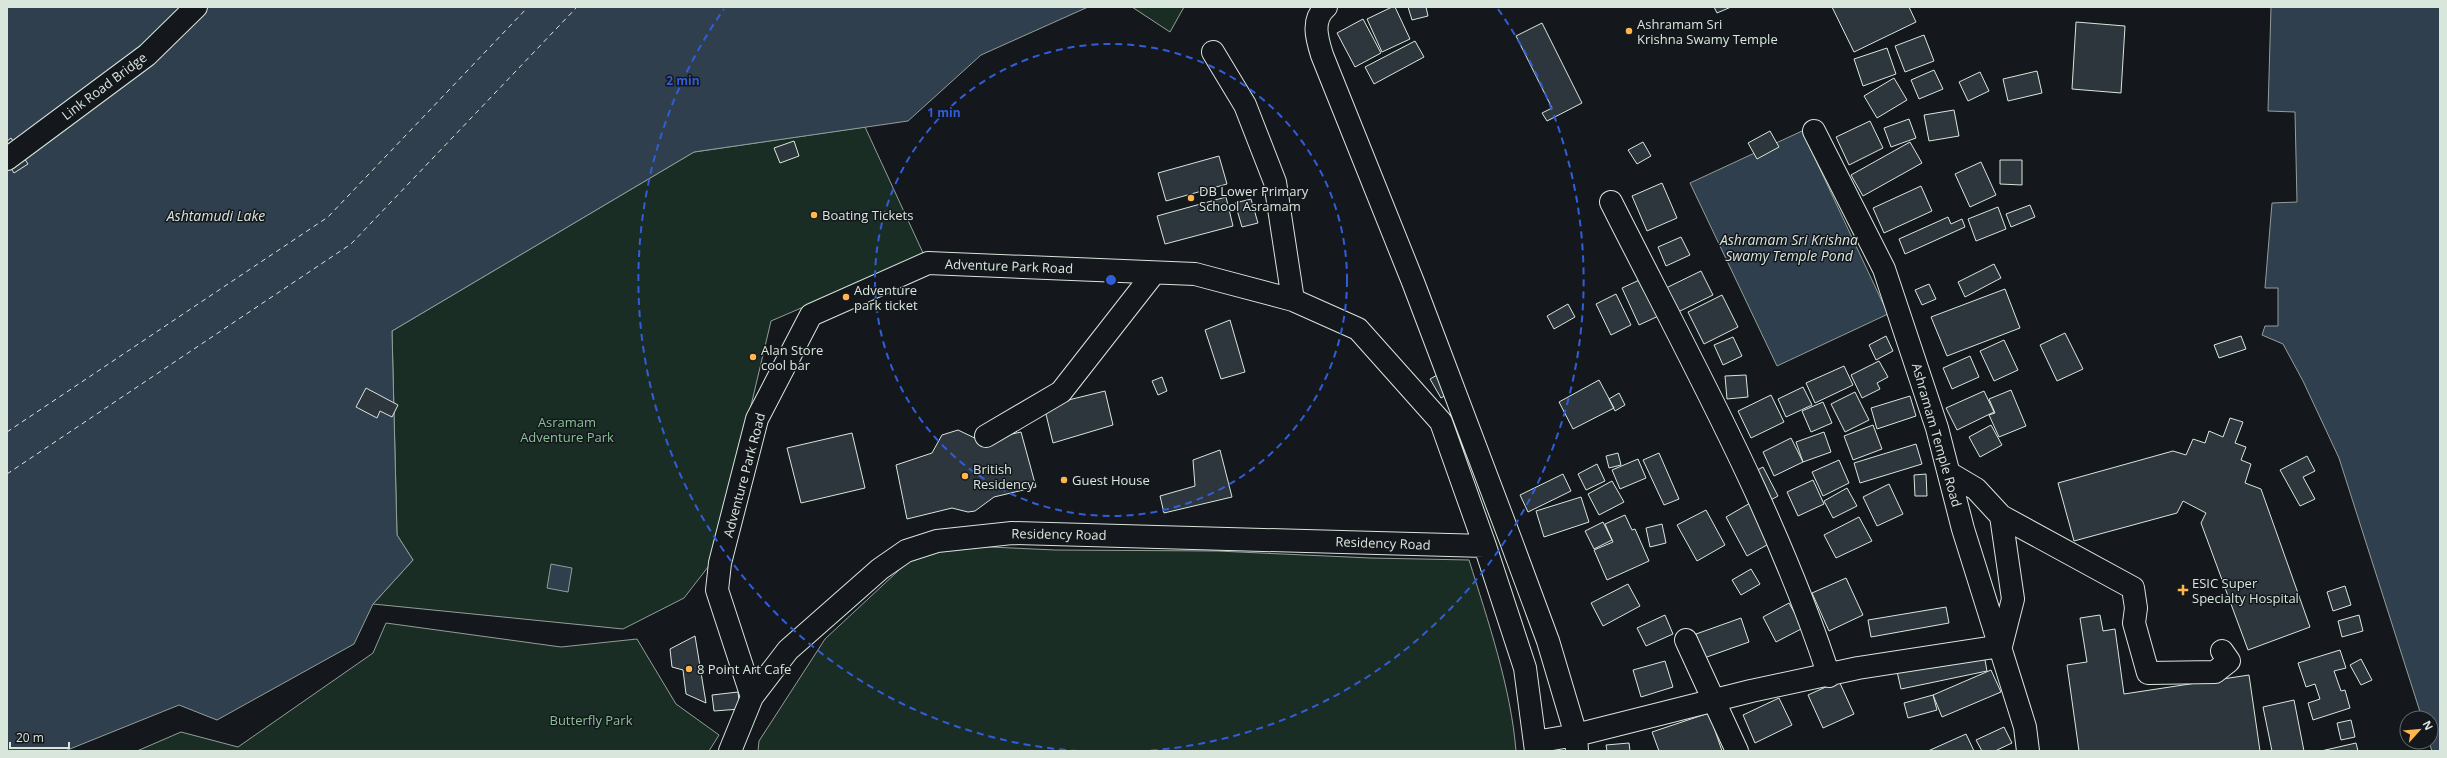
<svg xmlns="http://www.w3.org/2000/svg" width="2447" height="758" font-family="'Open Sans',sans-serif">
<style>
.green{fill:#1a2d24;stroke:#939e99}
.water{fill:#2f3f4d;stroke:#939e99}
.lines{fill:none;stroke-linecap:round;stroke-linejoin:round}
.ferry{stroke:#d8e6dc;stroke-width:1;stroke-dasharray:5 4;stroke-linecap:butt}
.building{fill:#2c363c;stroke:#d8e6dc}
.minor-casing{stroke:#d8e6dc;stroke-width:24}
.minor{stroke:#14181c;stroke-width:22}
.ring{fill:none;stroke:#305dd8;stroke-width:2;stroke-dasharray:7 5}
.poi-dot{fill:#ffb74d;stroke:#14181c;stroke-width:1.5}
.labels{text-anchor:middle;stroke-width:3;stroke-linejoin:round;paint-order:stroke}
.poi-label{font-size:13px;fill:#d8e6dc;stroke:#14181c;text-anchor:start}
.street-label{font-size:13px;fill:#d8e6dc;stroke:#14181c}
.park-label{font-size:13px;fill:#8ac095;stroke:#14181c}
.water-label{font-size:14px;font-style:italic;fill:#d8e6dc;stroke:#14181c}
.centre{fill:#305dd8;stroke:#14181c;stroke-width:2}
.ring-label{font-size:12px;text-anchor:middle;font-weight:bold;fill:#305dd8;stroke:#14181c;stroke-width:3;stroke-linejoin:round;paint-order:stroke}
</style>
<rect width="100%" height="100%" fill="#14181c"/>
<path class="green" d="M 1132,7 L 1184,7 L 1170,32 Z
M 865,127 L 924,255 L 771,321 L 715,558 L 684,598 L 623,629 L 373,604 L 413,560 L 397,535 L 392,331 L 694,152 Z
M 927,544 L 1055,550 L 1217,551 L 1370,558 L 1469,560 C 1488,621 1511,688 1516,751 L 758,751 L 759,741 L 825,639 Z
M 386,623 L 561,647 L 637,639 L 676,704 L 719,735 L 709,751 L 137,751 L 181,732 L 238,747 L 373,653 Z"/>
<path class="water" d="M 7,7 L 1088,7 L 981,55 L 908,121 L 694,152 L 392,331 L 397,535 L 413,560 L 373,604 L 354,644 L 217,720 L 179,705 L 65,751 L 7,751 Z
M 2271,7 L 2440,7 L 2440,751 L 2432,751 L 2429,742 L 2431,718 L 2422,718 L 2339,458 L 2303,381 L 2283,344 L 2262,335 L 2265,326 L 2278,326 L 2278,288 L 2265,288 L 2272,203 L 2297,202 L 2295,112 L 2268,111 Z
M 1802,131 L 1888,314 L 1777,366 L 1690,183 Z
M 551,564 L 572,568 L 568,592 L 547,588 Z"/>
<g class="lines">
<path class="ferry" d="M 7,432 L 328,217 L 528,7
M 7,474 L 351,244 L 577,7"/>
</g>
<path class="building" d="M 1392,7 L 1395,7 L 1410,39 L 1382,52 L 1367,19 Z
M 1408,7 L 1426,7 L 1428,16 L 1412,20 Z
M 1714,7 L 1731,7 L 1717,13 Z
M 1832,7 L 1909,7 L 1916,22 L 1854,52 Z
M 1363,19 L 1381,53 L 1355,67 L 1337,33 Z
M 2076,22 L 2125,26 L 2121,93 L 2072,89 Z
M 1542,23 L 1582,103 L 1547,121 L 1542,113 L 1552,108 L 1516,36 Z
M 1924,35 L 1934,61 L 1905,72 L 1895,46 Z
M 1415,41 L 1424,57 L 1374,84 L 1365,67 Z
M 1887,48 L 1896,74 L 1863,86 L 1854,59 Z
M 1934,70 L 1943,89 L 1919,99 L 1911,80 Z
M 2037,71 L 2042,93 L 2008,101 L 2003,79 Z
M 1980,72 L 1989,91 L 1968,101 L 1959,82 Z
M 1894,78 L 1907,100 L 1877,118 L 1864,96 Z
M 1954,110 L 1959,136 L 1929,141 L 1924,115 Z
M 1909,119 L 1916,138 L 1891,147 L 1884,128 Z
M 1870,121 L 1883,148 L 1849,165 L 1836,137 Z
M 1770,131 L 1779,147 L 1757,159 L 1748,143 Z
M 11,138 L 28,164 L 14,173 L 7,162 L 7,141 Z
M 794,141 L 799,156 L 780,163 L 774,148 Z
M 1643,142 L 1651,156 L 1637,164 L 1628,150 Z
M 1910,142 L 1922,163 L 1863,196 L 1851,175 Z
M 1219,156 L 1227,184 L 1166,201 L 1158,173 Z
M 2000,160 L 2022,160 L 2022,185 L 2000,184 Z
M 1981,162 L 1996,195 L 1970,207 L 1955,174 Z
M 1662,183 L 1677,218 L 1647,231 L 1632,196 Z
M 1921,186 L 1932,211 L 1884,233 L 1873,208 Z
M 1226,197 L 1233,226 L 1165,244 L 1157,216 Z
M 1251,199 L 1258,223 L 1242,227 L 1235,203 Z
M 2030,205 L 2035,217 L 2011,227 L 2006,214 Z
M 1998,207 L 2006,229 L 1976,241 L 1968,219 Z
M 1948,217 L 1951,224 L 1962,219 L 1965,227 L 1905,254 L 1899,239 Z
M 1681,237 L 1690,255 L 1666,266 L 1658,247 Z
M 1994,264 L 2001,278 L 1965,297 L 1958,282 Z
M 1701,271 L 1713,295 L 1678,312 L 1666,288 Z
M 1648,276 L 1665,313 L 1639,325 L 1622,288 Z
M 1929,284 L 1936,299 L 1922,305 L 1915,290 Z
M 2005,289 L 2020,328 L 1947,356 L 1931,317 Z
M 1616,294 L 1631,325 L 1611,335 L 1596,304 Z
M 1722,295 L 1738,327 L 1704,344 L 1688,312 Z
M 1568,304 L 1575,317 L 1554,329 L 1547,316 Z
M 1230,320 L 1245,372 L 1221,379 L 1205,330 Z
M 2065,333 L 2083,369 L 2057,381 L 2040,345 Z
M 1886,336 L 1893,351 L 1876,360 L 1869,345 Z
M 2241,336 L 2246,349 L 2219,358 L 2214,345 Z
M 1733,337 L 1742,356 L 1723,365 L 1714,345 Z
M 2004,340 L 2018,370 L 1994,381 L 1980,351 Z
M 1970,356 L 1979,377 L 1952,389 L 1943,368 Z
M 1879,361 L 1888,377 L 1877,383 L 1880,389 L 1862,398 L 1851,375 Z
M 1844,366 L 1853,385 L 1815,403 L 1806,383 Z
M 1439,374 L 1450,393 L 1441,398 L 1430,379 Z
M 1746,375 L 1748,397 L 1727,399 L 1725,376 Z
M 1162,377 L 1167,391 L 1158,395 L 1152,381 Z
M 1599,380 L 1614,408 L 1573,429 L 1559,402 Z
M 1803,387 L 1812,405 L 1786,417 L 1778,399 Z
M 366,388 L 398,405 L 392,417 L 380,411 L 377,418 L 356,407 Z
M 2011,390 L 2026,426 L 1999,437 L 1989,415 L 1995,413 L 1989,399 Z
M 1105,391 L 1113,425 L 1053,443 L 1044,406 Z
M 1984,391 L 1994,412 L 1957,430 L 1946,408 Z
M 1855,392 L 1869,420 L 1845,432 L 1831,404 Z
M 1619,393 L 1625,405 L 1615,411 L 1609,399 Z
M 1771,395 L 1784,422 L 1751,438 L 1738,411 Z
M 1910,396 L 1916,416 L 1877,429 L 1871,408 Z
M 1823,402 L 1832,423 L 1811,432 L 1802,411 Z
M 2230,418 L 2243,422 L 2235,443 L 2246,447 L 2241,460 L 2251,464 L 2245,483 L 2261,489 L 2310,627 L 2248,650 L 2201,523 L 2206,513 L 2183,501 L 2177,513 L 2074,541 L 2058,483 L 2173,451 L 2186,455 L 2193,439 L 2205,443 L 2209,431 L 2223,437 Z
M 1873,425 L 1882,449 L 1853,460 L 1844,436 Z
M 1991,425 L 2002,445 L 1980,457 L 1969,437 Z
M 958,430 L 981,441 L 1021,432 L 1036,487 L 994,497 L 975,511 L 968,512 L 952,508 L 907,519 L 896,465 L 932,453 L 942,435 Z
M 1824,432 L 1831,452 L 1803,462 L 1796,442 Z
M 852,433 L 865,488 L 801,503 L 787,448 Z
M 1791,438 L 1803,462 L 1774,476 L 1763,452 Z
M 1916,444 L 1922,464 L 1860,483 L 1854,463 Z
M 1220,450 L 1232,497 L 1164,513 L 1160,496 L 1195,486 L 1193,460 Z
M 1618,453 L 1621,465 L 1609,468 L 1606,456 Z
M 1659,453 L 1679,499 L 1664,505 L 1643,460 Z
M 2307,456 L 2315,471 L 2303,477 L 2315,499 L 2300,506 L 2280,470 Z
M 1638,459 L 1646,478 L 1620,489 L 1612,470 Z
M 1839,460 L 1849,483 L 1823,496 L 1812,472 Z
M 1597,464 L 1605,481 L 1586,490 L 1578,474 Z
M 1763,467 L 1778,496 L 1758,507 L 1742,478 Z
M 1563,474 L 1571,491 L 1528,512 L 1520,495 Z
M 1926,474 L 1927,496 L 1915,496 L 1914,475 Z
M 1813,480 L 1824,504 L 1798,516 L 1787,492 Z
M 1612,481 L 1624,502 L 1599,515 L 1588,494 Z
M 1889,484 L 1903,514 L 1877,526 L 1863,497 Z
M 1847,488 L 1857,506 L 1833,518 L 1824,501 Z
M 1581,497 L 1589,522 L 1544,537 L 1536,511 Z
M 1752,502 L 1774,541 L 1747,556 L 1726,517 Z
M 1706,510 L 1725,545 L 1697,561 L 1677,525 Z
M 1625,515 L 1632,530 L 1635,529 L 1649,561 L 1607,580 L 1594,550 L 1613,542 L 1605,524 Z
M 1859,517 L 1872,541 L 1836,558 L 1824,535 Z
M 1603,522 L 1612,540 L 1594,549 L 1585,531 Z
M 1662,524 L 1666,543 L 1650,547 L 1646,528 Z
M 1751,569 L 1760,584 L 1741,595 L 1732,580 Z
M 1846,578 L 1863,615 L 1829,631 L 1812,593 Z
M 1628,584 L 1640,606 L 1603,626 L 1591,603 Z
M 2345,586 L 2351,605 L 2333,611 L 2327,592 Z
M 1789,603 L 1803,628 L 1776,642 L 1763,617 Z
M 1946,607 L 1949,623 L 1871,637 L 1868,620 Z
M 1665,615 L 1673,634 L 1646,646 L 1637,628 Z
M 2100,615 L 2103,631 L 2115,629 L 2124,694 L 2249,675 L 2260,751 L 2079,751 L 2067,665 L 2087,662 L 2080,618 Z
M 2359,615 L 2363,631 L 2342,637 L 2338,621 Z
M 1741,618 L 1749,642 L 1704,658 L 1696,634 Z
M 695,636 L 706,703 L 686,694 L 683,670 L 672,667 L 670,649 Z
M 1983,649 L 1987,671 L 1901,689 L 1896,667 Z
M 2340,650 L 2346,668 L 2334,671 L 2341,691 L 2345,690 L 2350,708 L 2313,720 L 2308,703 L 2320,699 L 2315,684 L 2306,687 L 2298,663 Z
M 2361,659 L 2372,680 L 2361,685 L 2350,665 Z
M 1665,661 L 1673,687 L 1641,697 L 1633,670 Z
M 1991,670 L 2001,692 L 1942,717 L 1933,695 Z
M 1839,681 L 1854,714 L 1823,728 L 1808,695 Z
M 738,692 L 740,709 L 714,711 L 712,695 Z
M 1933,695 L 1937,710 L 1908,718 L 1904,703 Z
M 1779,698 L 1792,725 L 1755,743 L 1743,715 Z
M 2294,700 L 2304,751 L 2272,751 L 2263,707 Z
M 1709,713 L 1722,751 L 1659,751 L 1652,732 Z
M 2351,720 L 2355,737 L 2341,740 L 2337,723 Z
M 2004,727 L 2012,743 L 1995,751 L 1982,751 L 1976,740 Z
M 1966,734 L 1974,751 L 1928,751 Z
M 1629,743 L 1630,751 L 1607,751 L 1606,745 Z
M 2356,743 L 2358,751 L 2321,751 Z"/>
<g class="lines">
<defs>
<path id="minor" d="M 1326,7 C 1311,20 1317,39 1322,55 L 1413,282 L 1511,541 L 1548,641 L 1576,735 L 1577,751
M 1213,52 L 1245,105 L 1275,182 L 1293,300
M 1814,131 L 1884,269 L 1937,428 L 1963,529 L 2025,727 L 2028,751
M 7,159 L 147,55 L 196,7
M 1611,202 C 1689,357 1775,510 1829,676
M 986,436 L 1061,392 L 1154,273
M 2001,516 L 2133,588 L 2136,608 L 2134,623 L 2148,673 L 2215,672 L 2229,661 L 2222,651
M 1686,640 L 1737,751
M 752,697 L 717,590 L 720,563 L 757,419 L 811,315 L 928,263 L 1195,274 L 1293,300 L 1358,329 L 1441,422 L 1485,546 L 1525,668 L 1536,751
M 1535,742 L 1576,735 L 1751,691 L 1858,668 L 2001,646 L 2013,599 L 2001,516 L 1976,489 L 1949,473
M 730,751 L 752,697 L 788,650 L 880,569 L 906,551 L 937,541 L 1012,533 L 1485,546"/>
</defs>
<use href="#minor" class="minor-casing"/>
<use href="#minor" class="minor"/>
</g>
<g class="ring">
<circle cx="1111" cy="280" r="236"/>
<path d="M1078 751A472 472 0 0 1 724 9M1498 9A472 472 0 0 1 1144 751"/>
</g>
<g class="poi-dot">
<circle cx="1629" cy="31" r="4"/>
<circle cx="1191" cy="198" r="4"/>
<circle cx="814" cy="215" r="4"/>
<circle cx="846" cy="297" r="4"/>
<circle cx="753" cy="357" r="4"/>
<circle cx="965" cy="476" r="4"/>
<circle cx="1064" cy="480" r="4"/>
<path d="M2181 584h4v4h4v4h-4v4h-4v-4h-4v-4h4z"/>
<circle cx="689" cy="669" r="4"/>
</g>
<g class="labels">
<g class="poi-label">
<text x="1637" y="29">Ashramam Sri<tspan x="1637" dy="15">Krishna Swamy Temple</tspan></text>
<text x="1199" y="196">DB Lower Primary<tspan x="1199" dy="15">School Asramam</tspan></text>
<text x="822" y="220">Boating Tickets</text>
<text x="854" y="295">Adventure<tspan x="854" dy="15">park ticket</tspan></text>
<text x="761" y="355">Alan Store<tspan x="761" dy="15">cool bar</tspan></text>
<text x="973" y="474">British<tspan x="973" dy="15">Residency</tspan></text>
<text x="1072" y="485">Guest House</text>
<text x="2192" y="588">ESIC Super<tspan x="2192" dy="15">Specialty Hospital</tspan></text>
<text x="697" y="674">8 Point Art Cafe</text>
</g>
<g class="street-label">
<text transform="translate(104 86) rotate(-37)" y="5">Link Road Bridge</text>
<text transform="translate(1009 266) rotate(2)" y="5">Adventure Park Road</text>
<text transform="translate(1937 435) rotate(74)" y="5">Ashramam Temple Road</text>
<text transform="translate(744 475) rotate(-75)" y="5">Adventure Park Road</text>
<text transform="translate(1059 534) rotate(1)" y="5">Residency Road</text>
<text transform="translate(1383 543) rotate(2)" y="5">Residency Road</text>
</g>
<g class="park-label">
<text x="567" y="427">Asramam<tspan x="567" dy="15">Adventure Park</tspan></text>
<text x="591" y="725">Butterfly Park</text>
</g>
<g class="water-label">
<text x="216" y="221">Ashtamudi Lake</text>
<text x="1789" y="245">Ashramam Sri Krishna<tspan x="1789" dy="16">Swamy Temple Pond</tspan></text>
</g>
</g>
<circle cx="1111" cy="280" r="6" class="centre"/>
<g class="ring-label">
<text x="683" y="85">2 min</text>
<text x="944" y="117">1 min</text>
</g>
<rect width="2447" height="758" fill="none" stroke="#d8e6dc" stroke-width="16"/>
<g transform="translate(2419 730) rotate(63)"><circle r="19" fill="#14181c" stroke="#626a69"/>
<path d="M0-3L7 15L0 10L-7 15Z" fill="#ffb74d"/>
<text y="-6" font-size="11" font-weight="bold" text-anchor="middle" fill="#d8e6dc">N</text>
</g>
<path d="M10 742v6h59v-6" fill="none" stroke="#d8e6dc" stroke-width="2"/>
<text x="16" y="742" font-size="12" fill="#d8e6dc" stroke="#14181c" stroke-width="3" paint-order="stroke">20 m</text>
</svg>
